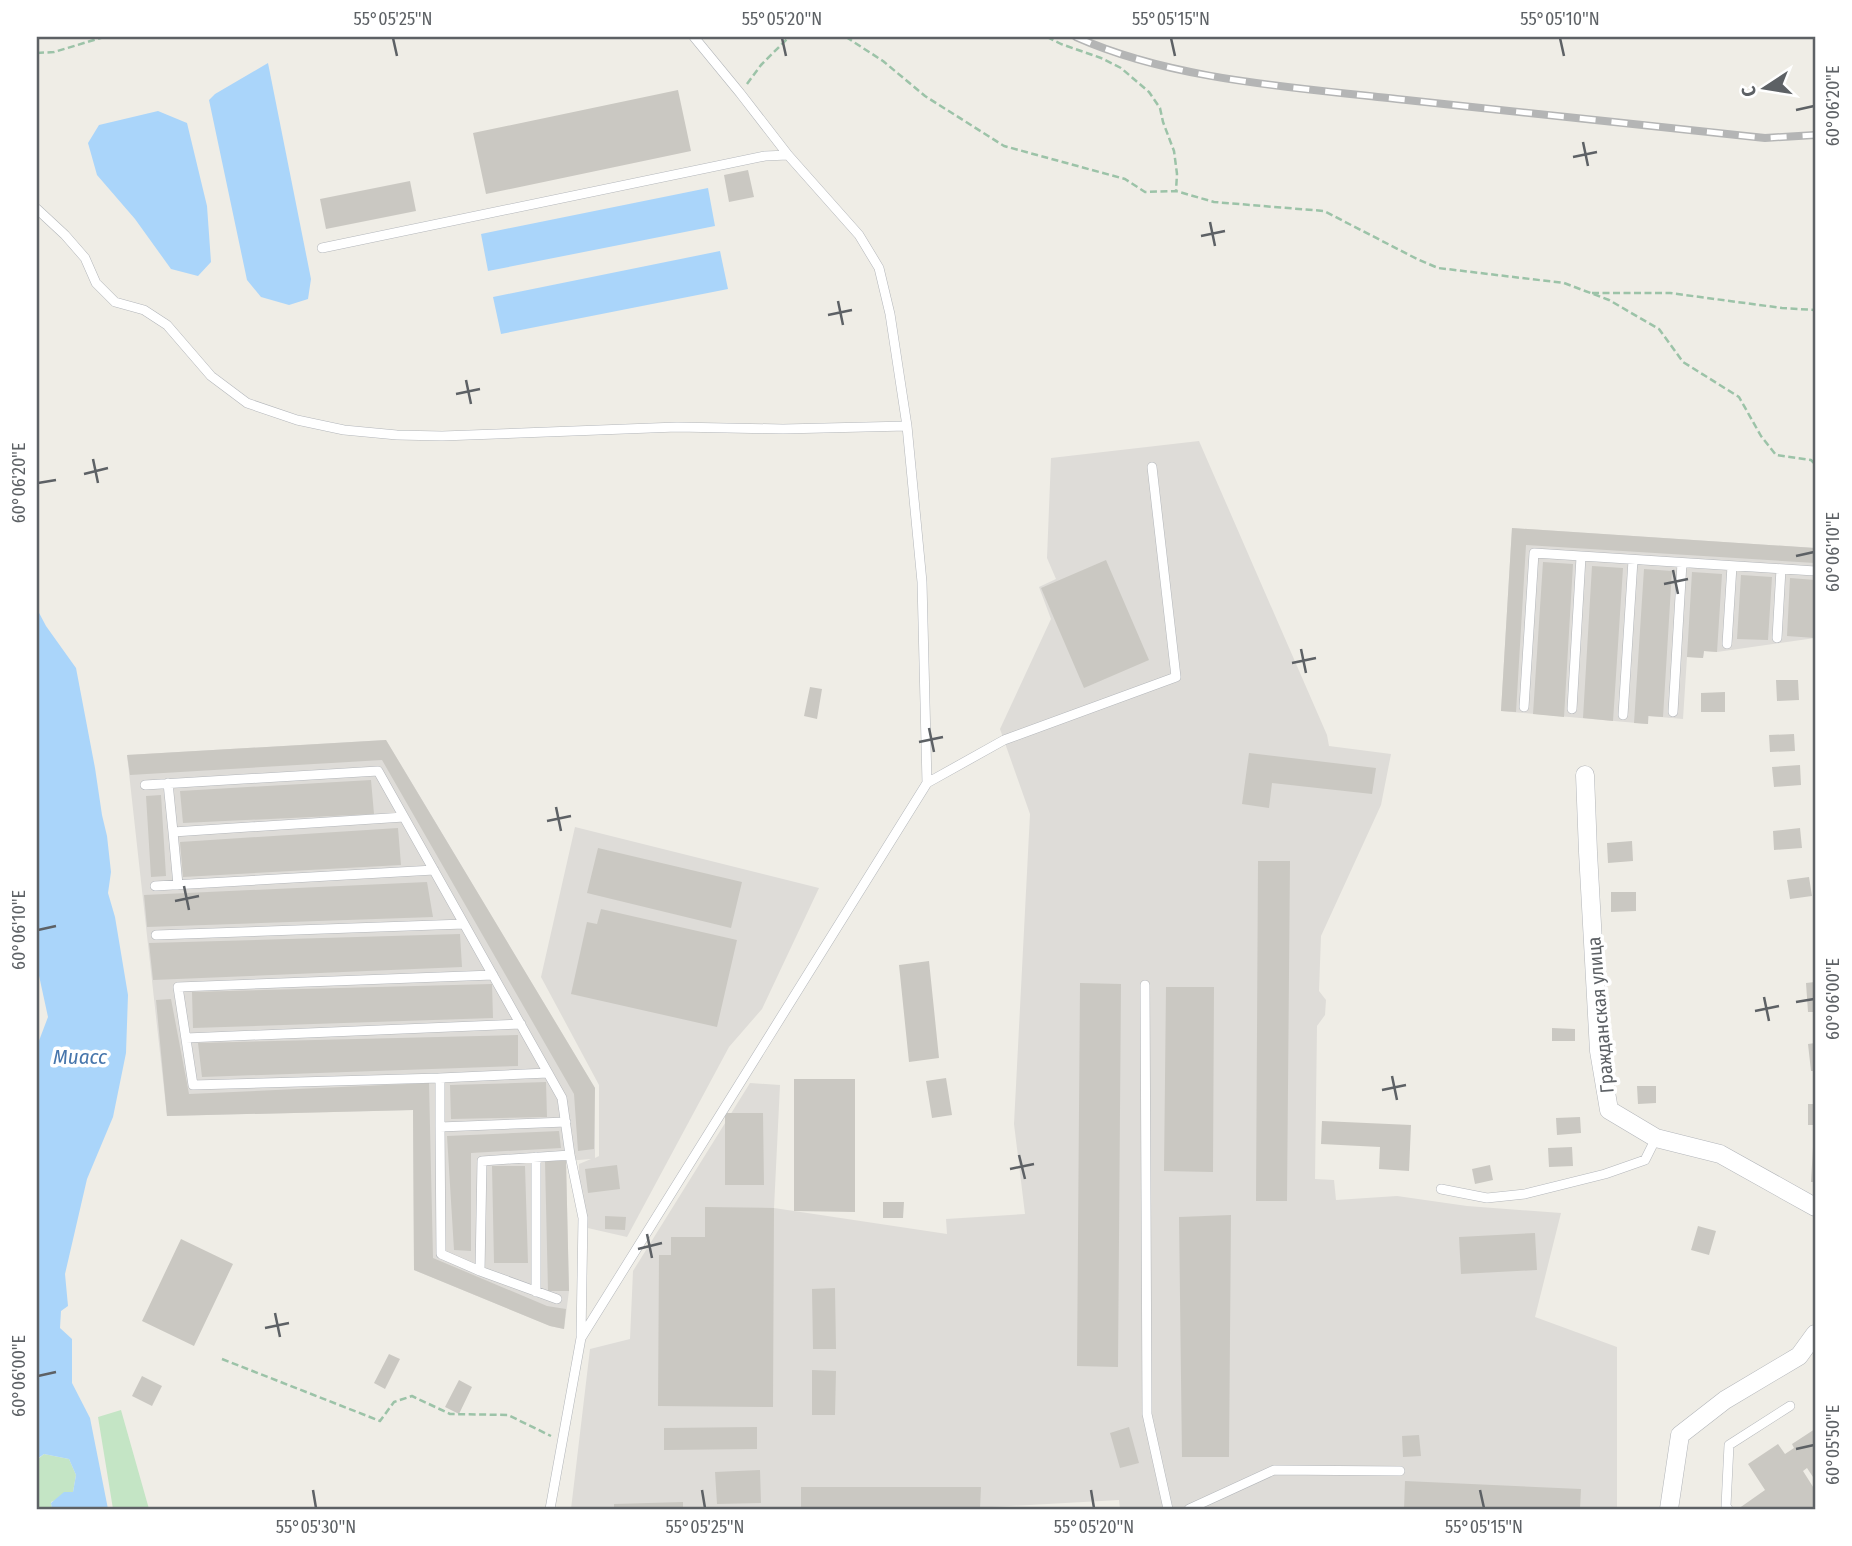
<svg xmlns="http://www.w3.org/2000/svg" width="1852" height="1546" font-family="'Fira Sans Condensed',sans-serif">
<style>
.industrial{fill:#dedcd8}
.green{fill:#c4e5c5}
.water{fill:#aad5fa}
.building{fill:#cac8c2}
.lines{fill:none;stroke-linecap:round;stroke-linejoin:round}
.lane-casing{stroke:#b3b6ba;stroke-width:10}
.street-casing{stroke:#b3b6ba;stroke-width:19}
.path{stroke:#9cc3a8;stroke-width:2.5;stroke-dasharray:7 3.5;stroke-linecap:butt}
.lane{stroke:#fff;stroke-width:9}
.street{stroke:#fff;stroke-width:18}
.rail-casing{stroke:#b4b5b5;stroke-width:8}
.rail{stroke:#fff;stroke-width:5;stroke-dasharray:16;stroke-linecap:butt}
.ticks{fill:none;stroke:#5d6165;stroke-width:2.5}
.labels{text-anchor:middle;stroke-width:7;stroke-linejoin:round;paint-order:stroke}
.street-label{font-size:19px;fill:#5d6165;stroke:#fff}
.water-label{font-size:21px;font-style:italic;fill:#4776ac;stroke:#fff}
.neatline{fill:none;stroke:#5d6165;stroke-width:2.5}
.ticks-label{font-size:18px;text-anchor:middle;fill:#5d6165}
</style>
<rect width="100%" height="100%" fill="#efede6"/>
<path class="industrial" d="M 1199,441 L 1327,735 L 1329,746 L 1391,754 L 1381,805 L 1321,936 L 1319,991 L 1326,1000 L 1325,1015 L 1317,1026 L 1315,1179 L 1334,1180 L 1336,1200 L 1397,1196 L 1467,1206 L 1561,1213 L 1535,1317 L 1617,1347 L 1617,1509 L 1120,1509 L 1119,1500 L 992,1507 L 992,1509 L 571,1509 L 590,1349 L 630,1339 L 633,1271 L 750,1083 L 780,1085 L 774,1208 L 947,1234 L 946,1219 L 1025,1214 L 1014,1124 L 1030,814 L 1000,729 L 1051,619 L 1039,587 L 1056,579 L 1047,558 L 1051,458 Z
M 1512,528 L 1815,548 L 1815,638 L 1717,652 L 1704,651 L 1703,658 L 1687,657 L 1683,719 L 1649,716 L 1648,724 L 1501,711 Z
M 386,740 L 595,1088 L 595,1158 L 599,1156 L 599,1085 L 541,977 L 575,827 L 819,888 L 762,1009 L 729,1047 L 627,1237 L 579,1226 L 579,1164 L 591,1159 L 566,1161 L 569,1291 L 564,1329 L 550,1326 L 414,1270 L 413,1110 L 167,1116 L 127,755 Z"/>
<path class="green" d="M 121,1410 L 149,1509 L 113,1509 L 98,1417 Z
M 44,1454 L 69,1459 L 76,1475 L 73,1492 L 51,1502 L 52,1509 L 37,1509 L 37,1460 Z"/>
<path class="water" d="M 268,63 L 311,279 L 308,299 L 289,305 L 261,297 L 247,280 L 209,100 L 215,94 Z
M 158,111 L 187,123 L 207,206 L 211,262 L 198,276 L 171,269 L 135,219 L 97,175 L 88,143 L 99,125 Z
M 708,188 L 715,226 L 488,271 L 481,234 Z
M 720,251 L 728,289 L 501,334 L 493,297 Z
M 37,609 L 46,626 L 76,668 L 95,768 L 102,815 L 107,836 L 111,872 L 108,893 L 115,917 L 128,995 L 126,1053 L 113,1117 L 87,1179 L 65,1274 L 68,1306 L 61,1311 L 60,1328 L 72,1339 L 72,1383 L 90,1418 L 108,1509 L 52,1509 L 51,1503 L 64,1492 L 73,1492 L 76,1475 L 69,1459 L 44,1454 L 37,1459 L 37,1046 L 48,1017 L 38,971 L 37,945 Z"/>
<path class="building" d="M 678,90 L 691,151 L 486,194 L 473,133 Z
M 748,170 L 754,197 L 729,202 L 724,175 Z
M 410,181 L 416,211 L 326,229 L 320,199 Z
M 1512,528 L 1815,548 L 1815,563 L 1526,545 L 1516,712 L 1501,711 Z
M 1106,560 L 1149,660 L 1084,688 L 1041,588 Z
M 1543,562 L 1573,564 L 1564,717 L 1533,714 Z
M 1592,566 L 1623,568 L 1613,721 L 1583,718 Z
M 1644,569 L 1672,571 L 1663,717 L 1648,716 L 1648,724 L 1634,723 Z
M 1692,572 L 1722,574 L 1717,652 L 1704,651 L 1703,658 L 1687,657 Z
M 1741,575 L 1772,577 L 1768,640 L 1737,639 Z
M 1790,578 L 1815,580 L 1815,638 L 1787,636 Z
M 1776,680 L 1798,680 L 1799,700 L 1777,701 Z
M 810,687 L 822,689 L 817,719 L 804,716 Z
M 1725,692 L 1725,712 L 1701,712 L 1701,693 Z
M 1794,734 L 1795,751 L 1770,752 L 1769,735 Z
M 386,740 L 595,1088 L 594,1149 L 578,1151 L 574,1094 L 382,760 L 130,775 L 127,755 Z
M 1249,753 L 1376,768 L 1372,794 L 1272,783 L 1269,808 L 1242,804 Z
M 1800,765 L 1801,785 L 1774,787 L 1772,767 Z
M 371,780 L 374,814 L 183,823 L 180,791 Z
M 161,795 L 166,876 L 151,877 L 146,796 Z
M 398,828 L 401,865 L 183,877 L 180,842 Z
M 1800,828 L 1802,848 L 1774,850 L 1773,831 Z
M 1632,841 L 1633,861 L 1608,863 L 1607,843 Z
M 598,848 L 742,882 L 731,928 L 587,893 Z
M 1258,861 L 1290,861 L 1287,1201 L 1256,1201 Z
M 1809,877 L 1812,896 L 1790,899 L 1787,880 Z
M 427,882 L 433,917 L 147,927 L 144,895 Z
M 1611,892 L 1636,892 L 1636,911 L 1611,912 Z
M 601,909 L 737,940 L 717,1027 L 571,994 L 587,922 L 597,924 Z
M 460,934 L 462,967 L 153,980 L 149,943 Z
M 929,961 L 939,1058 L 909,1062 L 899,965 Z
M 1815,982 L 1815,1012 L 1808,1012 L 1806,983 Z
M 1080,983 L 1121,984 L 1118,1367 L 1077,1366 Z
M 492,984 L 493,1018 L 193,1028 L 192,992 Z
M 1166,987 L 1214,987 L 1213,1172 L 1164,1171 Z
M 171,999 L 189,1094 L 429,1083 L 433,1258 L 547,1306 L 566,1309 L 564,1329 L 550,1326 L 414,1270 L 413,1110 L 167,1116 L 156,1000 Z
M 1552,1028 L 1575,1029 L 1575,1041 L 1552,1041 Z
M 518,1035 L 518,1066 L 202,1077 L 198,1043 Z
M 1815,1043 L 1815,1071 L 1811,1071 L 1808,1044 Z
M 946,1078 L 952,1115 L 932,1118 L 926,1081 Z
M 794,1079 L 855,1079 L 855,1212 L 794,1211 Z
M 546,1082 L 547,1117 L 451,1119 L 450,1085 Z
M 1637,1086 L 1656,1086 L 1656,1103 L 1638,1104 Z
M 1808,1104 L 1815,1104 L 1815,1125 L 1808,1125 Z
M 725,1113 L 763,1113 L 764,1185 L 725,1185 Z
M 1580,1117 L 1581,1133 L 1557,1135 L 1556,1118 Z
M 1322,1121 L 1411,1125 L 1409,1171 L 1379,1169 L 1380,1147 L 1321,1144 Z
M 559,1131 L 561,1148 L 471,1153 L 471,1251 L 454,1250 L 447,1136 Z
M 1572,1147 L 1573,1166 L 1549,1167 L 1548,1148 Z
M 1813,1147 L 1815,1147 L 1815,1182 L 1811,1182 Z
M 545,1161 L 566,1161 L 569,1291 L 548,1291 Z
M 617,1165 L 620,1189 L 588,1193 L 585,1169 Z
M 1490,1165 L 1493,1180 L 1475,1184 L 1472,1169 Z
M 492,1166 L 525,1166 L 528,1263 L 494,1263 Z
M 883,1202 L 904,1202 L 903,1218 L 883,1218 Z
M 705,1207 L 774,1208 L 773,1407 L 658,1406 L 659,1255 L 671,1255 L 671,1237 L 705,1237 Z
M 1231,1215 L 1229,1457 L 1182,1457 L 1179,1217 Z
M 605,1216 L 626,1217 L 625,1230 L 605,1229 Z
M 1698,1226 L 1716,1231 L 1709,1255 L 1691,1250 Z
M 1535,1233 L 1537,1270 L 1461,1274 L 1459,1237 Z
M 181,1239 L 233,1264 L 194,1346 L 142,1321 Z
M 835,1288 L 836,1349 L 813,1349 L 812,1289 Z
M 389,1354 L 400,1359 L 385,1389 L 374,1383 Z
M 812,1370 L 836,1371 L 835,1415 L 812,1415 Z
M 142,1376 L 162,1386 L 152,1406 L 132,1396 Z
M 459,1380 L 472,1387 L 459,1414 L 445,1407 Z
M 757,1427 L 757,1449 L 664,1450 L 664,1428 Z
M 1129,1427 L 1139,1463 L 1120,1468 L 1110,1433 Z
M 1815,1429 L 1815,1480 L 1807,1468 L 1803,1471 L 1815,1490 L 1815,1509 L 1738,1509 L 1765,1490 L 1748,1464 L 1778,1444 L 1785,1454 L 1794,1448 L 1792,1444 Z
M 1419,1435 L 1421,1456 L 1403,1457 L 1402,1436 Z
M 760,1470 L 761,1503 L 717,1504 L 715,1472 Z
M 1405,1481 L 1581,1489 L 1580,1509 L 1404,1509 Z
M 801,1487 L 981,1487 L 980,1509 L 801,1509 Z
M 683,1502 L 683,1509 L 614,1509 L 614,1504 Z"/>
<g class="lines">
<defs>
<path id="lane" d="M 37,209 L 65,235 L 85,258 L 96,283 L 115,302 L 144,310 L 167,325 L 211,376 L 247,403 L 297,420 L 344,430 L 397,435 L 442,436 L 677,427 L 783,429 L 907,426
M 322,248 L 765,156 L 788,155
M 1777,638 L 1781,569
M 1727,644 L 1732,566
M 1524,707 L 1534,553 L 1815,571
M 1572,709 L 1581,557
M 1673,712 L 1682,563
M 1623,715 L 1633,560
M 168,783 L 173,832
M 927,783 L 1004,740 L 1176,677 L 1152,467
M 145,785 L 378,771 L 562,1098 L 570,1155 L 583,1218 L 581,1336
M 178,885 L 173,832 L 404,817
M 155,886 L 434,870
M 156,935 L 464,924
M 1145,985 L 1147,1414 L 1168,1509
M 186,1038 L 521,1024
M 440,1078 L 193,1085 L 178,987 L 493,975
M 566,1122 L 440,1127 L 441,1254 L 480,1271 L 482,1161 L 570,1155
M 440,1127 L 440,1078 L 548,1073
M 1441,1189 L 1487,1198 L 1525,1194 L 1605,1174 L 1645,1160 L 1656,1138
M 480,1271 L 557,1299
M 536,1292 L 536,1157
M 550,1509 L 581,1338 L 927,783 L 922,582 L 907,426 L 890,314 L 879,268 L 859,235 L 788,155 L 740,93 L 694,37
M 1189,1509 L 1274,1470 L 1400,1471
M 1728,1509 L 1726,1506 L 1729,1445 L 1790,1406"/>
<path id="street" d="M 1585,775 L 1588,852 L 1599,1051 L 1609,1110 L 1656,1138 L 1720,1154 L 1815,1207
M 1669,1509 L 1680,1435 L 1725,1400 L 1799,1356 L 1815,1334"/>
</defs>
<use href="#lane" class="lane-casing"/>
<use href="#street" class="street-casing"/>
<path class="path" d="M 846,37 L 883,61 L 925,96 L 1004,146 L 1125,179 L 1145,192 L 1176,191 L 1214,202 L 1324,211 L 1417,259 L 1438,268 L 1564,283 L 1609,300 L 1659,329 L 1683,362 L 1739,397 L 1761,436 L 1776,455 L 1811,460 L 1815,464
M 1047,37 L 1061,44 L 1101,58 L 1121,68 L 1149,92 L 1160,108 L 1163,122 L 1174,151 L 1177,174 L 1176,191
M 37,53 L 54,52 L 104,37
M 747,84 L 761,65 L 789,37
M 1592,293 L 1670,293 L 1782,308 L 1815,310
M 222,1359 L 380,1421 L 394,1402 L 412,1396 L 450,1414 L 508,1415 L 551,1436"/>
<use href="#lane" class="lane"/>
<use href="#street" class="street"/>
<defs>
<path id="rail" d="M 1076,37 C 1172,80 1292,87 1397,99 C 1520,112 1642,125 1765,138 L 1815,135"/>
</defs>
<use href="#rail" class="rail-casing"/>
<use href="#rail" class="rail"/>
</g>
<path class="ticks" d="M 393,38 L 397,56M 782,38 L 786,56M 1171,38 L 1175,56M 1560,38 L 1564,56M 1796,110 L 1814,106M 1583,142 L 1588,166M 1573,157 L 1597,152M 1210,222 L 1215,246M 1201,236 L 1225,231M 838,301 L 843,325M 828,315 L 852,310M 466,380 L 471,404M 456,394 L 480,389M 93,459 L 98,483M 84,474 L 108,468M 38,483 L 56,480M 1796,556 L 1814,552M 1673,570 L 1678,594M 1664,584 L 1688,579M 1301,649 L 1306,673M 1292,663 L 1316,658M 929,728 L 934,752M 919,742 L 943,737M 556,807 L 561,831M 547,821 L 571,816M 184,886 L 189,910M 175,901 L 199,896M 38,930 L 56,926M 1764,997 L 1769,1021M 1796,1002 L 1814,999M 1755,1011 L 1779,1006M 1392,1076 L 1397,1100M 1382,1090 L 1406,1085M 1019,1155 L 1025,1179M 1010,1169 L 1034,1164M 647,1234 L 652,1258M 638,1249 L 662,1243M 275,1313 L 280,1337M 265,1328 L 289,1323M 38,1376 L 56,1372M 1796,1449 L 1814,1445M 313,1490 L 316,1508M 702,1490 L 705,1508M 1091,1490 L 1094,1508M 1480,1490 L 1484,1508"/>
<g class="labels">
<g class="street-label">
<text transform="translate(1600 1015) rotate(-95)" y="7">Гражданская улица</text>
</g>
<g class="water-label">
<text x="80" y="1064">Миасс</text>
</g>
</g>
<rect width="1852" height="1546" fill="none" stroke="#ffffff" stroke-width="77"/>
<g transform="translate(1765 88) rotate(258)" stroke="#ffffff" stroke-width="5" paint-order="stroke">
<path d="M0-5L12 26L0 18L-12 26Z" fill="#5d6165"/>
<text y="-10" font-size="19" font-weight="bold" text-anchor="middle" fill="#5d6165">С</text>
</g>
<rect x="38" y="38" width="1776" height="1470" class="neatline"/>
<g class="ticks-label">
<text x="393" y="25">55°05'25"N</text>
<text x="782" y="25">55°05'20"N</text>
<text x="1171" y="25">55°05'15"N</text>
<text x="1560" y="25">55°05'10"N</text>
<text transform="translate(1833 106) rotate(-90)" y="6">60°06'20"E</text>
<text transform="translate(19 483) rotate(-90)" y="6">60°06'20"E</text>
<text transform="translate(1833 552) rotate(-90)" y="6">60°06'10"E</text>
<text transform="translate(19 930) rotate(-90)" y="6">60°06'10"E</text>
<text transform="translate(1833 999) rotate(-90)" y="6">60°06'00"E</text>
<text transform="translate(19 1376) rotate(-90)" y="6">60°06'00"E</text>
<text transform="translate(1833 1445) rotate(-90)" y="6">60°05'50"E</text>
<text x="316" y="1533">55°05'30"N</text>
<text x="705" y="1533">55°05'25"N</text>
<text x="1094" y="1533">55°05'20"N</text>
<text x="1484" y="1533">55°05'15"N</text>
</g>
</svg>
